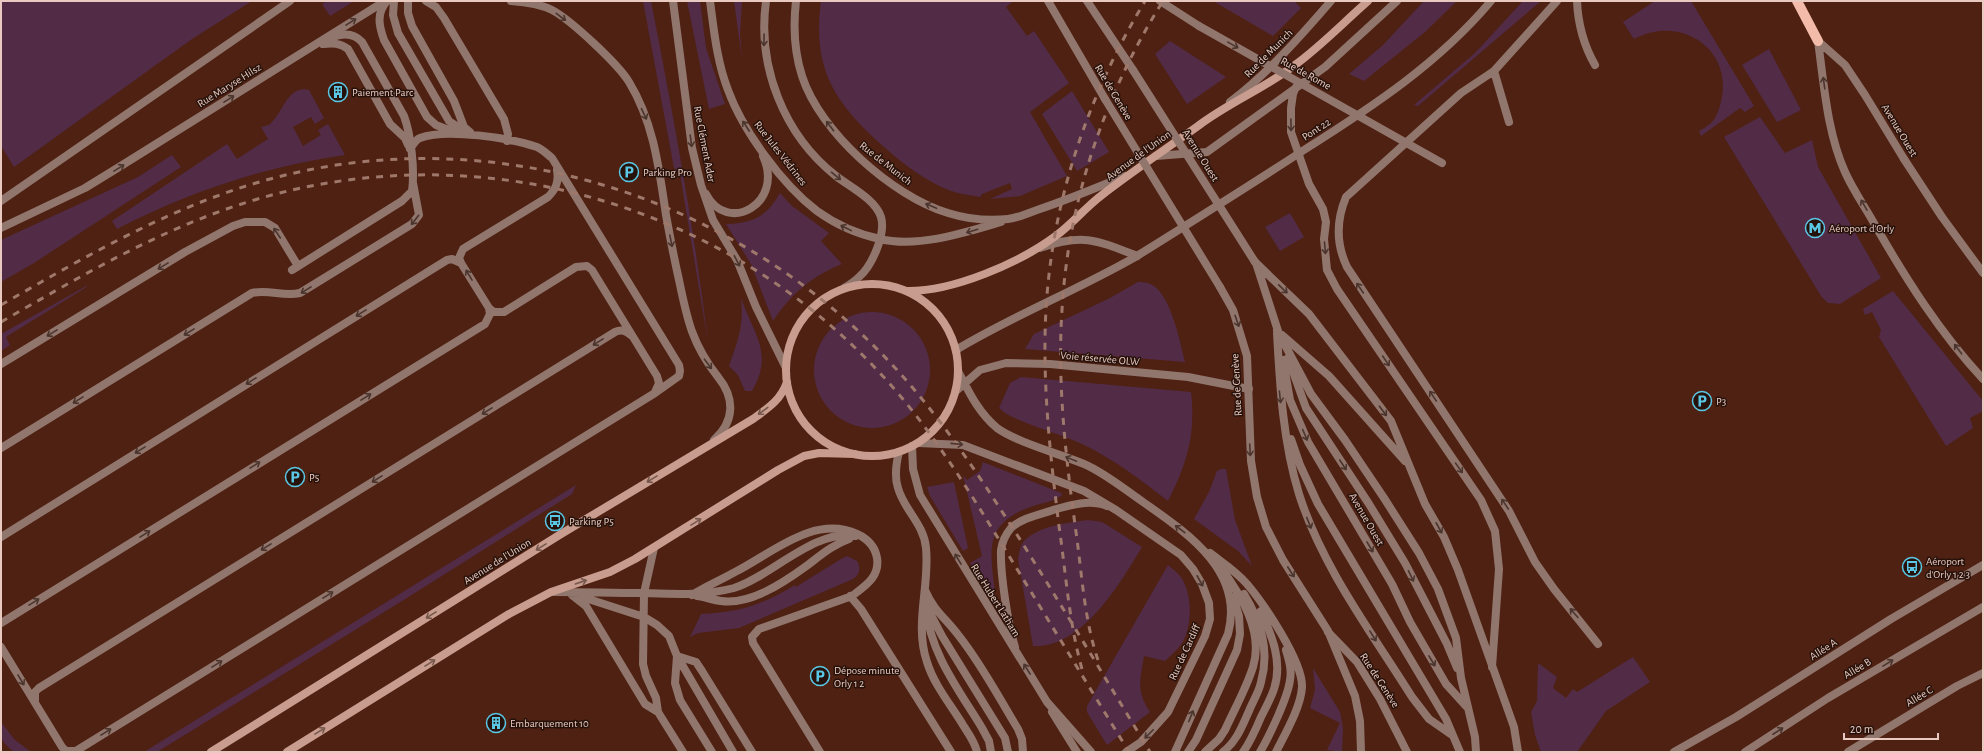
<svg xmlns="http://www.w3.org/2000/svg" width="1984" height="753" font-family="'Alegreya Sans',sans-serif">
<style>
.green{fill:#522b47}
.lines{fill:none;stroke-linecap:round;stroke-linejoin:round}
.lane{stroke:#91766d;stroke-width:8}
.street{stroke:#91766d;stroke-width:8}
.secondary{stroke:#c89d8f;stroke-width:8}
.primary{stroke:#f3bba9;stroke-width:10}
.rail{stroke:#9e786b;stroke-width:3;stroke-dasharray:7 7;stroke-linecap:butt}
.lane-bridge{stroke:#91766d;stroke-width:8}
.street-bridge{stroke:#91766d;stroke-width:8}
.oneway{stroke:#4b352d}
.oneway2{stroke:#77584d}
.labels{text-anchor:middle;stroke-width:3;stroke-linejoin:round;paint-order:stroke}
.street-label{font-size:11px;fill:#e8cac0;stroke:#26120b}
.poi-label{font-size:11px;fill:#e8cac0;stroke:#26120b;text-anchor:start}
</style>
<rect width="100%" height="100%" fill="#4f2112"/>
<path class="green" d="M 1,1 L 252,1 L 192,39 L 14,167 L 1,146 Z
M 327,1 L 354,1 L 330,16 L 322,4 Z
M 643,1 L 651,1 C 673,114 694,227 708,342 L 680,174 L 674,168 Z
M 687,1 L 700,1 L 706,48 L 725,104 L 709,109 Z
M 734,1 L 742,1 L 740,34 L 742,60 Z
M 821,1 L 1011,1 L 1012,2 L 1006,7 L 1027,36 L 1034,31 L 1069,83 L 1030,112 L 1067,176 L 1020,196 L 990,199 L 1012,189 L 1010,183 L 982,194 L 980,197 C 971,195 960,194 951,191 C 925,181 903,164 883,146 C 834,103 812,68 821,1 Z
M 1213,1 L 1294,1 L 1301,8 L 1273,36 Z
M 1424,1 L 1457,1 L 1425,32 L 1364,81 L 1349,74 L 1382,46 Z
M 1523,1 L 1541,1 L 1418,106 L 1414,105 L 1475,53 Z
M 1655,1 L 1691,1 L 1754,106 L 1745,112 L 1740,108 L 1701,136 L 1699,131 C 1703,129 1707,126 1711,123 C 1716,118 1720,108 1721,101 C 1734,48 1679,14 1634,39 L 1623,22 Z
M 1170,41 L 1226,77 L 1187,104 L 1155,54 Z
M 1769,49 L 1801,110 L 1777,122 L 1742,65 Z
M 304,89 L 309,90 L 324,118 L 315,124 L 311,117 L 293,127 L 303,146 L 321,135 L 318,130 L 328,124 L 345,155 C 263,167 191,191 117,229 L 112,221 L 227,144 L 237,159 L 268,139 L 261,127 C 265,126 270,125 272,122 C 283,111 286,91 304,89 Z
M 1072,91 L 1109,152 L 1077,171 L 1042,114 Z
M 1760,117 L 1785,153 L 1812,140 L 1818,167 L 1881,278 L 1840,304 L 1828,303 L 1821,296 L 1724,137 Z
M 172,155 L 181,167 L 34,263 L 1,282 L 1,240 L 138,177 Z
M 780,193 L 792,206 L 829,233 L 821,241 L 842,264 C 812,276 791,294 773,321 L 751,264 L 726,224 C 754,223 766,217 780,193 Z
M 1290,213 L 1304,237 L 1280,251 L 1265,227 Z
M 1138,282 C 1141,282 1145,282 1148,283 C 1170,289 1180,342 1185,362 L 1025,349 L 1034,334 L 1110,298 Z
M 88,285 L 85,288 L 6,337 L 10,345 L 1,351 L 1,334 Z
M 1893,291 L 1983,401 L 1983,411 L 1970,418 L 1973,428 L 1946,446 L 1879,337 L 1881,330 L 1872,312 L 1865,315 L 1863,309 Z
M 741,298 C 754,335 774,353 752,391 L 745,391 L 738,375 L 729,366 C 738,340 744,326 741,298 Z
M814 370a58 58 0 1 1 116 0a58 58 0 1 1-116 0Z
M 1021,377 L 1191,392 C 1196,434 1187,464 1168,501 C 1141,480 1115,460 1084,445 C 1059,433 1030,427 1005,413 L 999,408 L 1010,383 Z
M 983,462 L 1061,493 L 1062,495 C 1056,501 1042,503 1033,506 C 983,523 990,550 995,593 L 990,595 L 970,563 L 982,556 L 963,475 L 967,480 L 980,471 Z
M 1221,469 L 1226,469 L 1235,520 L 1252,566 L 1238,551 L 1194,519 L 1209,492 L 1217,471 Z
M 954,482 L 968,548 L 963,551 L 930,496 L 927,487 Z
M 576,485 L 572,494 L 402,601 L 157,752 L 144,752 Z
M 1088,520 L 1102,522 L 1142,547 C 1121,582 1082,649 1033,646 L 1018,559 C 1019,553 1020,546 1024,541 C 1040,525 1068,523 1088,520 Z
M 847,556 L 857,561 C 861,568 860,574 853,579 L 739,628 L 698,633 L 690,637 L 701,614 C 740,612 762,605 795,585 L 796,587 L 841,559 Z
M 1168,565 C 1172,569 1177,572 1180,576 C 1193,592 1193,629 1180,646 C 1176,651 1170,656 1165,661 L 1144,656 C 1140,680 1136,691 1150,712 L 1107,745 L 1087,712 L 1087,706 Z
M 1633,657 L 1650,682 L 1606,711 L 1577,752 L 1541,752 L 1535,735 L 1531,712 L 1537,701 L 1538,663 L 1557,677 L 1553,688 L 1566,698 L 1573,689 L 1577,692 Z
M 1313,668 L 1340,712 L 1343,728 L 1342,752 L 1327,750 L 1340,723 L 1310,708 L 1315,690 Z
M 1,722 L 15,740 L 31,752 L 14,752 C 0,740 1,740 1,722 Z"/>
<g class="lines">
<path class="lane" d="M 387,1 C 376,13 379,26 384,40 L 427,117 L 436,125 L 454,132
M 394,1 L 393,15 L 398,33 L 449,121 L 464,131
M 408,1 L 408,13 L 412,26 L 454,101 L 464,127 L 470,132
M 426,1 L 436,7 L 444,18 L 504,119 L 508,134 L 507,141
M 511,1 C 525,2 540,4 552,10 C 571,20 618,64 629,82 C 654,123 659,169 666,215 C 670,237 674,258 679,280 C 687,319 692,344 718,377 C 735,398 735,421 714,440
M 766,1 C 757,67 784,135 836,176 C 850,187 875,199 881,217 C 886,234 872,266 859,277 C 854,282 849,285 844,288
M 1087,1 L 1133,70
M 1557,1 L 1494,71 L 1461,93 L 1346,197 C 1336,221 1336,244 1347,267 L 1509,511 L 1535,562 L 1554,589 L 1598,644
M 1577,1 C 1578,25 1583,44 1595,65
M 1818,41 C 1824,84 1827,132 1845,172 C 1853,190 1865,207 1875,225 C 1906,279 1940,333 1983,379
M 1818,41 L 1845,65 L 1865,95 L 1904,159
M 323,44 C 333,43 340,43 348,49 L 390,124 L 405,138 L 408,145
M 1494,71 L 1509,122
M 1296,87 L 1293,94 L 1291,108 L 1291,132 L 1309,184 L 1323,209 L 1326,222 L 1324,239 L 1327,270 L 1337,289 L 1481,500 L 1495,531 L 1499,569 L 1492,667
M 1156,156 L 1207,152 L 1325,67 L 1397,1
M 706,194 C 727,235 785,204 763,156
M 1040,248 C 1083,233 1097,240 1137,256
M 1255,262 L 1309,314 L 1391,421 L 1425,504 L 1444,537 L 1458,570 L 1514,727 L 1518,752
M 461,263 L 459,258 L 463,249 L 548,197 C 556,189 559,182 557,170
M 1256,263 L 1279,334
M 292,270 L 402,201 L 412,191 C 415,170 411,135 404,116 L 362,42 C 352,31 340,34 327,39
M 489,308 L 494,312 L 504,312 L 576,267 L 587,266 L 592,270 L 657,376 L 659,383 L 655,392
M 1277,330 L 1311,394 L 1345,440 L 1384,498 L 1419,553 L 1438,589 L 1456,638 L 1461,678 L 1475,737 L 1476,752
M 1277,333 C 1280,387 1283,442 1299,494 C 1322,567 1372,633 1412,697 L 1429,719 L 1452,735
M 1282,335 L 1329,376 L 1405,461
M 1288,358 L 1306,408 L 1369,504 L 1405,563 L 1447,644 L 1457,668
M 1283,360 L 1290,400 L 1308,442 L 1392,584 L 1410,622 L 1446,684 L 1466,706
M 1,364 L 185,252 L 233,226 L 245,222 L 265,222 L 275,228 L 298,266
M 958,371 C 969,392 978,412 997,428 C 1016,442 1060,454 1084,464 C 1105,473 1124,489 1143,502 C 1187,533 1245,571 1228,634 L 1175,752
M 956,391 L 980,370 L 1006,363 L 1050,364 L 1188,377 L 1249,389
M 1291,439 L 1300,465 L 1318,504 L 1446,719 L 1460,752
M 1,448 L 252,293 C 269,289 283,297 300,293 L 412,224 L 419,215 L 413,183
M 899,452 C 896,464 894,476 898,488 C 904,510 924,524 926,548 C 930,586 914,624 927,662 C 934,685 951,705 963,725 C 968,733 975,742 977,752
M 1,537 L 447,260 L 452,259 L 461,263 L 489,308 L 490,314 L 485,324 L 1,623
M 654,548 L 644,593 L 643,664 L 646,676 L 656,698 L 658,712 L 683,752
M 1210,553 C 1223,563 1237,572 1247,584 C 1264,604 1303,662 1302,687 C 1301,707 1285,734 1276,752
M 925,590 C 935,613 945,617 959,636 C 982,665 999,698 1018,729 L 1022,739 L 1023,752
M 554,592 C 584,592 613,593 643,593 C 673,594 704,596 734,588 C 772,576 814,529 855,536
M 572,595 L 586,606 L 645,704 L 658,712
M 576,595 L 644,617 L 657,625 L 669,636 L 677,656 L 733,752
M 692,595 C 706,586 721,580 735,572 C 771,554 814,514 857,534 C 868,539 875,546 877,558 C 880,577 865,586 852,596 L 759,629 L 752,637 L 753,643 L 820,752
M 697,596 C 705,597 713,600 721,601 C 750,605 783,583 805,567 C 820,556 832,545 849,539
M 850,596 L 861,609 L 951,752
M 927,602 L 930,613 L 942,636 L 1005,738 L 1008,752
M 926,608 C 930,653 959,690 982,728 L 989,741 L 991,752
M 1328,632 L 1357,662 L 1380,699 L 1407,752
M 1,647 L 62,747 L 66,751 L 76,751 L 655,393 L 679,376 L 680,371 L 679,365 L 552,158 C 547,154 542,149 537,147 C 511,138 446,128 420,138 C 415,140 413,145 410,149
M 1015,647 C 1008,625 1000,573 1001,550 C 1002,542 1006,534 1011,528 C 1021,518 1040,515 1053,510 C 1070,505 1090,499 1107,506
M 677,656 L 696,662 L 702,671 L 752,752
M 677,656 L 675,683 L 680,700 L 712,752
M 35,701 L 35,692 L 39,688 L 615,332 C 622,329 626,331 632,336
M 1052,712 L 1077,752
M 1188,752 L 1196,740 L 1237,650 L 1240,634 L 1239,616 L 1233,597
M 1205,752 L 1219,739 L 1225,730 C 1234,710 1246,689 1253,667 C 1264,632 1241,595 1221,568
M 1223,752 C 1237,741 1242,726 1249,711 C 1253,701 1259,692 1261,682 C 1270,650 1261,622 1244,594
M 1243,752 C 1251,741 1256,729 1261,717 C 1266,707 1271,698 1274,689 C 1283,662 1272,636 1261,611
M 1260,752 C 1269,737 1288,697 1290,680 C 1292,670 1289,660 1286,650
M 1674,752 L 1736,717 L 1891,619 L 1983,565
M 1745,752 L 1828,698 L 1983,607
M 1848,752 L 1957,686 L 1983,673"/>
<path class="street" d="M 673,1 L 692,148 L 701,185 L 713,220 L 737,260 L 756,307 L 786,368
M 710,1 C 714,31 717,62 728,90 C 743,131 782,184 817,211 C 835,224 857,234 880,239 C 918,248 964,233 1001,222
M 796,1 C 793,27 794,51 802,76 C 820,132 892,196 948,213 C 967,219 989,221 1008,219 C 1018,218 1028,213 1037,210 C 1067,200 1096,188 1125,176
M 1048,1 L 1105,99
M 1160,1 L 1199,26
M 1230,102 C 1268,73 1300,37 1331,1
M 1,201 L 290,1
M 1,228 L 85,188 L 124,164 L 385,1
M 1220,287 L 1233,310 L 1247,356 L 1251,461 L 1257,497 L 1266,527 L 1283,560 L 1328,631 L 1355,696 L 1360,721 L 1361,752
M 956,350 C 1014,315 1078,290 1137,256 C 1193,221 1249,186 1304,150 C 1372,107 1439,63 1491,1
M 918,443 L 963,445 L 1084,491 L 1116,510 L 1181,555 L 1193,569 L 1202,584 L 1209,603 L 1210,619 L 1205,636 L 1168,712 L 1141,742 L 1126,752
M 912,446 L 913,469 L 920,495 L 1047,702 L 1091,752"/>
<path class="secondary" d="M786 370a86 86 0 1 1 172 0a86 86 0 1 1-172 0Z
M 906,291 C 952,292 1020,263 1057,235 C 1073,223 1086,207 1102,195 C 1133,171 1166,149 1198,126 C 1228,103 1265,88 1295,65 C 1321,46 1344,22 1368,1
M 211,752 L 561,534 L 753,419 C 768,408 781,400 787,382
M 287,752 L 509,614 L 551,592 L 610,572 L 635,559 L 778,470 L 804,456 L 819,453 L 855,454"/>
<path class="primary" d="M 1797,1 L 1818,41"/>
<path class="rail" d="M 1,305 C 83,258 165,210 256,183 C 494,112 753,200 912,387 C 953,435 987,488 1021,541 C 1065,611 1107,681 1150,752
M 1,322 C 81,276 162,228 251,201 C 487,129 744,209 902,398 C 941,445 974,499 1006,551 C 1047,618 1088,685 1129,752
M 1098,660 C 1084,619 1082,574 1076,532 C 1066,459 1057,384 1062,310 C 1068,201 1105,93 1163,1
M 1082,669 C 1069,623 1066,574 1059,526 C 1049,446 1040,364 1048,284 C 1058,183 1093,87 1145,1"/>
<path class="lane-bridge" d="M 1133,70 L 1255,262
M 1904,159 L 1942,217 L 1983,273"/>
<path class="street-bridge" d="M 1199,26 L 1442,163
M 1105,99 L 1220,287"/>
</g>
<defs><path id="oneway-shaft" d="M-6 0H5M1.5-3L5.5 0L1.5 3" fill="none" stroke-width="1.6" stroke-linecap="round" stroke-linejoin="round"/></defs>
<g class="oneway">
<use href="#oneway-shaft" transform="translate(561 17) rotate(37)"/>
<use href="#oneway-shaft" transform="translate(351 22) rotate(-32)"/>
<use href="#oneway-shaft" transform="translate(764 40) rotate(91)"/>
<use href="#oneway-shaft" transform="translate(1233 45) rotate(29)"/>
<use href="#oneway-shaft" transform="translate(1824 83) rotate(-98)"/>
<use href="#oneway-shaft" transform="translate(229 99) rotate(-32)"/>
<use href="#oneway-shaft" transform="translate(644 114) rotate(65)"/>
<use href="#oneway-shaft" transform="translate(1291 125) rotate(89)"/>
<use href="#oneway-shaft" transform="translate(746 126) rotate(-123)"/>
<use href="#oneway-shaft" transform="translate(830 126) rotate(-127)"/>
<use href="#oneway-shaft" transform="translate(691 141) rotate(82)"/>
<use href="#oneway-shaft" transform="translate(119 168) rotate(-31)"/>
<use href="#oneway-shaft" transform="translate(836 176) rotate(39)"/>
<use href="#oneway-shaft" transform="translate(1864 205) rotate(-120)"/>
<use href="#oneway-shaft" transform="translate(931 206) rotate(-157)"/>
<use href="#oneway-shaft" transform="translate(415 220) rotate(128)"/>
<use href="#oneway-shaft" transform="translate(846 228) rotate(-154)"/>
<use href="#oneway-shaft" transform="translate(972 231) rotate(163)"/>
<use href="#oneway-shaft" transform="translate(277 233) rotate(-124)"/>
<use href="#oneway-shaft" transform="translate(671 241) rotate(79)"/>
<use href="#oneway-shaft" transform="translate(1325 248) rotate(85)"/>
<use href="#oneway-shaft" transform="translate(737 261) rotate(63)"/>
<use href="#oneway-shaft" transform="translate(163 266) rotate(149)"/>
<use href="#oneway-shaft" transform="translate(469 275) rotate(-121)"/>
<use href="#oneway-shaft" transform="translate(1360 288) rotate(-124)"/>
<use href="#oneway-shaft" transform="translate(1283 289) rotate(44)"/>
<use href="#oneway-shaft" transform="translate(306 290) rotate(148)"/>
<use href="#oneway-shaft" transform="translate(361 313) rotate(148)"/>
<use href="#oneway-shaft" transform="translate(1237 321) rotate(71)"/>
<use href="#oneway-shaft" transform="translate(189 332) rotate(148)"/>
<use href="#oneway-shaft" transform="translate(52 333) rotate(149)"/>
<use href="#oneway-shaft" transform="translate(598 342) rotate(148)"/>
<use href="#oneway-shaft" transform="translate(1958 349) rotate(-127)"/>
<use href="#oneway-shaft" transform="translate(1386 361) rotate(56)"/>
<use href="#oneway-shaft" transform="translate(708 364) rotate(53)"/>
<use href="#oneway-shaft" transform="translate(251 381) rotate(148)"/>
<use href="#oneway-shaft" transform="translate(1433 396) rotate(-124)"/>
<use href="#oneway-shaft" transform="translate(366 397) rotate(-32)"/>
<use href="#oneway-shaft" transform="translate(1280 397) rotate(84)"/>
<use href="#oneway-shaft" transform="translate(78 400) rotate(148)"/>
<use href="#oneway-shaft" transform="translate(487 411) rotate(148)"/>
<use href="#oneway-shaft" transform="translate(1383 411) rotate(53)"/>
<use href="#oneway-shaft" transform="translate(1305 435) rotate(67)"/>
<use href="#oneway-shaft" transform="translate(957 444) rotate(6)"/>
<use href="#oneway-shaft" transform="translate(140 450) rotate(148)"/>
<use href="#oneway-shaft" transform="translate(1250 450) rotate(87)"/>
<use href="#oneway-shaft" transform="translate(1071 459) rotate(-158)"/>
<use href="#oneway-shaft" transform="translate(255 465) rotate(-32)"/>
<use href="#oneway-shaft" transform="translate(1343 465) rotate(57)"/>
<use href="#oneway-shaft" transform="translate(1459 468) rotate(55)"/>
<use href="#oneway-shaft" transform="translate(377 479) rotate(148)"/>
<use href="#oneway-shaft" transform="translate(1505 504) rotate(-124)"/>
<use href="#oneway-shaft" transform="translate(1309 523) rotate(68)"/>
<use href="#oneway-shaft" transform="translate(1439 528) rotate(61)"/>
<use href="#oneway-shaft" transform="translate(1180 529) rotate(-143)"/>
<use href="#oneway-shaft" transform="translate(145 534) rotate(-32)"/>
<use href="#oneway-shaft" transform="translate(266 547) rotate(148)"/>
<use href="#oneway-shaft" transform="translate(1370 547) rotate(59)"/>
<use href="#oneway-shaft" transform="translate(958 559) rotate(-121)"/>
<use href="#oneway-shaft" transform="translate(1291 572) rotate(57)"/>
<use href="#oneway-shaft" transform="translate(1411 576) rotate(64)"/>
<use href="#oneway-shaft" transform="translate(1200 581) rotate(61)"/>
<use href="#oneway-shaft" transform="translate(328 595) rotate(-32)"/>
<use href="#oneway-shaft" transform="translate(34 602) rotate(-32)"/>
<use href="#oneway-shaft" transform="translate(1574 613) rotate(-131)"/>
<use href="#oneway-shaft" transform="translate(1373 636) rotate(58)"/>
<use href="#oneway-shaft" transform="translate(1432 661) rotate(59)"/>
<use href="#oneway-shaft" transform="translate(1888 663) rotate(-31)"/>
<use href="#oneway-shaft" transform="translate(217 664) rotate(-32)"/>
<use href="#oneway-shaft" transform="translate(1027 669) rotate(-122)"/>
<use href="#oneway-shaft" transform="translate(21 680) rotate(59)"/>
<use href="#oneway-shaft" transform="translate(1191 716) rotate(-68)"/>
<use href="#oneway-shaft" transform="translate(1778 731) rotate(-33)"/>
<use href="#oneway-shaft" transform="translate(106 732) rotate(-32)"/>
<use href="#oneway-shaft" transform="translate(1149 734) rotate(135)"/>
</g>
<g class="oneway2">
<use href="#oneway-shaft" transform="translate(763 411) rotate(144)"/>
<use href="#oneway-shaft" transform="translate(652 479) rotate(149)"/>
<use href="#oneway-shaft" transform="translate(696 522) rotate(-32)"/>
<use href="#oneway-shaft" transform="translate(541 547) rotate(148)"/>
<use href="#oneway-shaft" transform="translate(581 582) rotate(-19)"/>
<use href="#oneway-shaft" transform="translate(431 615) rotate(148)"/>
<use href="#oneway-shaft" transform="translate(430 663) rotate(-32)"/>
<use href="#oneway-shaft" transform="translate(320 731) rotate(-32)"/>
</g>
<defs>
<symbol id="building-ring" viewBox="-11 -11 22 22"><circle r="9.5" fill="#26120b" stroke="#5ac8e5" stroke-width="1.5"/><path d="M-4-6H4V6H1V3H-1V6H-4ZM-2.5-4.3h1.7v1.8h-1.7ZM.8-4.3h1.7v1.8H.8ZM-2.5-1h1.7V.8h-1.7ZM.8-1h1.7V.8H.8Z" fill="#5ac8e5"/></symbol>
<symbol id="parking-ring" viewBox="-11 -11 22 22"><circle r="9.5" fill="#26120b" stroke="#5ac8e5" stroke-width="1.5"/><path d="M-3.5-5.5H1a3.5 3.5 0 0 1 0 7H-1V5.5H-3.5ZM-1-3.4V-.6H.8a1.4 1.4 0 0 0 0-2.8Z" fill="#5ac8e5"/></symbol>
<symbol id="metro-ring" viewBox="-11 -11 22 22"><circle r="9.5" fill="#26120b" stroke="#5ac8e5" stroke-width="1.5"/><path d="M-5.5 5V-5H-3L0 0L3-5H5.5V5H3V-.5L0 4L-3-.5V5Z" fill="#5ac8e5"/></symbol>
<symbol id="bus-ring" viewBox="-11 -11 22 22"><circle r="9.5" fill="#26120b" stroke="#5ac8e5" stroke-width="1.5"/><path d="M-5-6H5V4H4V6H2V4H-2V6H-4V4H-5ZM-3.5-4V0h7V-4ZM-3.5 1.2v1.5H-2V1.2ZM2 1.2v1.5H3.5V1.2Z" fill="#5ac8e5"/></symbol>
</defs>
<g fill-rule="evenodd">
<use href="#building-ring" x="327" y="81" width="22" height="22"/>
<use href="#parking-ring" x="618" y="161" width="22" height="22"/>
<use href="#metro-ring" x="1804" y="217" width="22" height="22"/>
<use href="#parking-ring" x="1691" y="390" width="22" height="22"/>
<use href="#parking-ring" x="284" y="466" width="22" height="22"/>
<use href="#bus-ring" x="544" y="510" width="22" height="22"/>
<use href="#bus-ring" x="1901" y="556" width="22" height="22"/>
<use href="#parking-ring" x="809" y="665" width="22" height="22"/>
<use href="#building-ring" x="485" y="712" width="22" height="22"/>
</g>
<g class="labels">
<g class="street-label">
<text transform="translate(1268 53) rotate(-45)" y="4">Rue de Munich</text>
<text transform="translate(1306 73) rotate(29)" y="4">Rue de Rome</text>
<text transform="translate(229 85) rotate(-32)" y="4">Rue Maryse Hilsz</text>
<text transform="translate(1114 92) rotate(59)" y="4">Rue de Genève</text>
<text transform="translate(1316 129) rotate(-33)" y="4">Pont 22</text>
<text transform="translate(1900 130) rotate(59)" y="4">Avenue Ouest</text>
<text transform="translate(705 144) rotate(79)" y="4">Rue Clément Ader</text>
<text transform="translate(781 153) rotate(52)" y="4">Rue Jules Védrines</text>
<text transform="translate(1138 155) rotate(-36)" y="4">Avenue de l'Union</text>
<text transform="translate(1201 155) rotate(58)" y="4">Avenue Ouest</text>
<text transform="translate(886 163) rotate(38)" y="4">Rue de Munich</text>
<text transform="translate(1100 358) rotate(5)" y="4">Voie réservée OLW</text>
<text transform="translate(1236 385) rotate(-93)" y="4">Rue de Genève</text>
<text transform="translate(1367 519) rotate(60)" y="4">Avenue Ouest</text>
<text transform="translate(497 561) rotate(-32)" y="4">Avenue de l'Union</text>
<text transform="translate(996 600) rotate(58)" y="4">Rue Hubert Latham</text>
<text transform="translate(1823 649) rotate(-33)" y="4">Allée A</text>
<text transform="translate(1184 652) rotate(-65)" y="4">Rue de Cardiff</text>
<text transform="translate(1857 668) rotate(-31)" y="4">Allée B</text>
<text transform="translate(1380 680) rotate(57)" y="4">Rue de Genève</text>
<text transform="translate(1919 696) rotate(-31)" y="4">Allée C</text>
</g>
<g class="poi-label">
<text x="352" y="96">Paiement Parc</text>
<text x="643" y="176">Parking Pro</text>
<text x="1829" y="232">Aéroport d'Orly</text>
<text x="1716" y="405">P3</text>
<text x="309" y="481">P5</text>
<text x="569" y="525">Parking P5</text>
<text x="1926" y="565">Aéroport<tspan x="1926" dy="13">d'Orly 1 2 3</tspan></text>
<text x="834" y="674">Dépose minute<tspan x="834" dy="13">Orly 1 2</tspan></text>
<text x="510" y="727">Embarquement 10</text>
</g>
</g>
<rect width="1984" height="753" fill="none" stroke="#e8cac0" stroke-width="4"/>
<path d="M1844 733v6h94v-6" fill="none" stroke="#e8cac0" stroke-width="2"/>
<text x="1850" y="733" font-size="12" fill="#e8cac0" stroke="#26120b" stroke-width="3" paint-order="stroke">20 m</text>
</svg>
